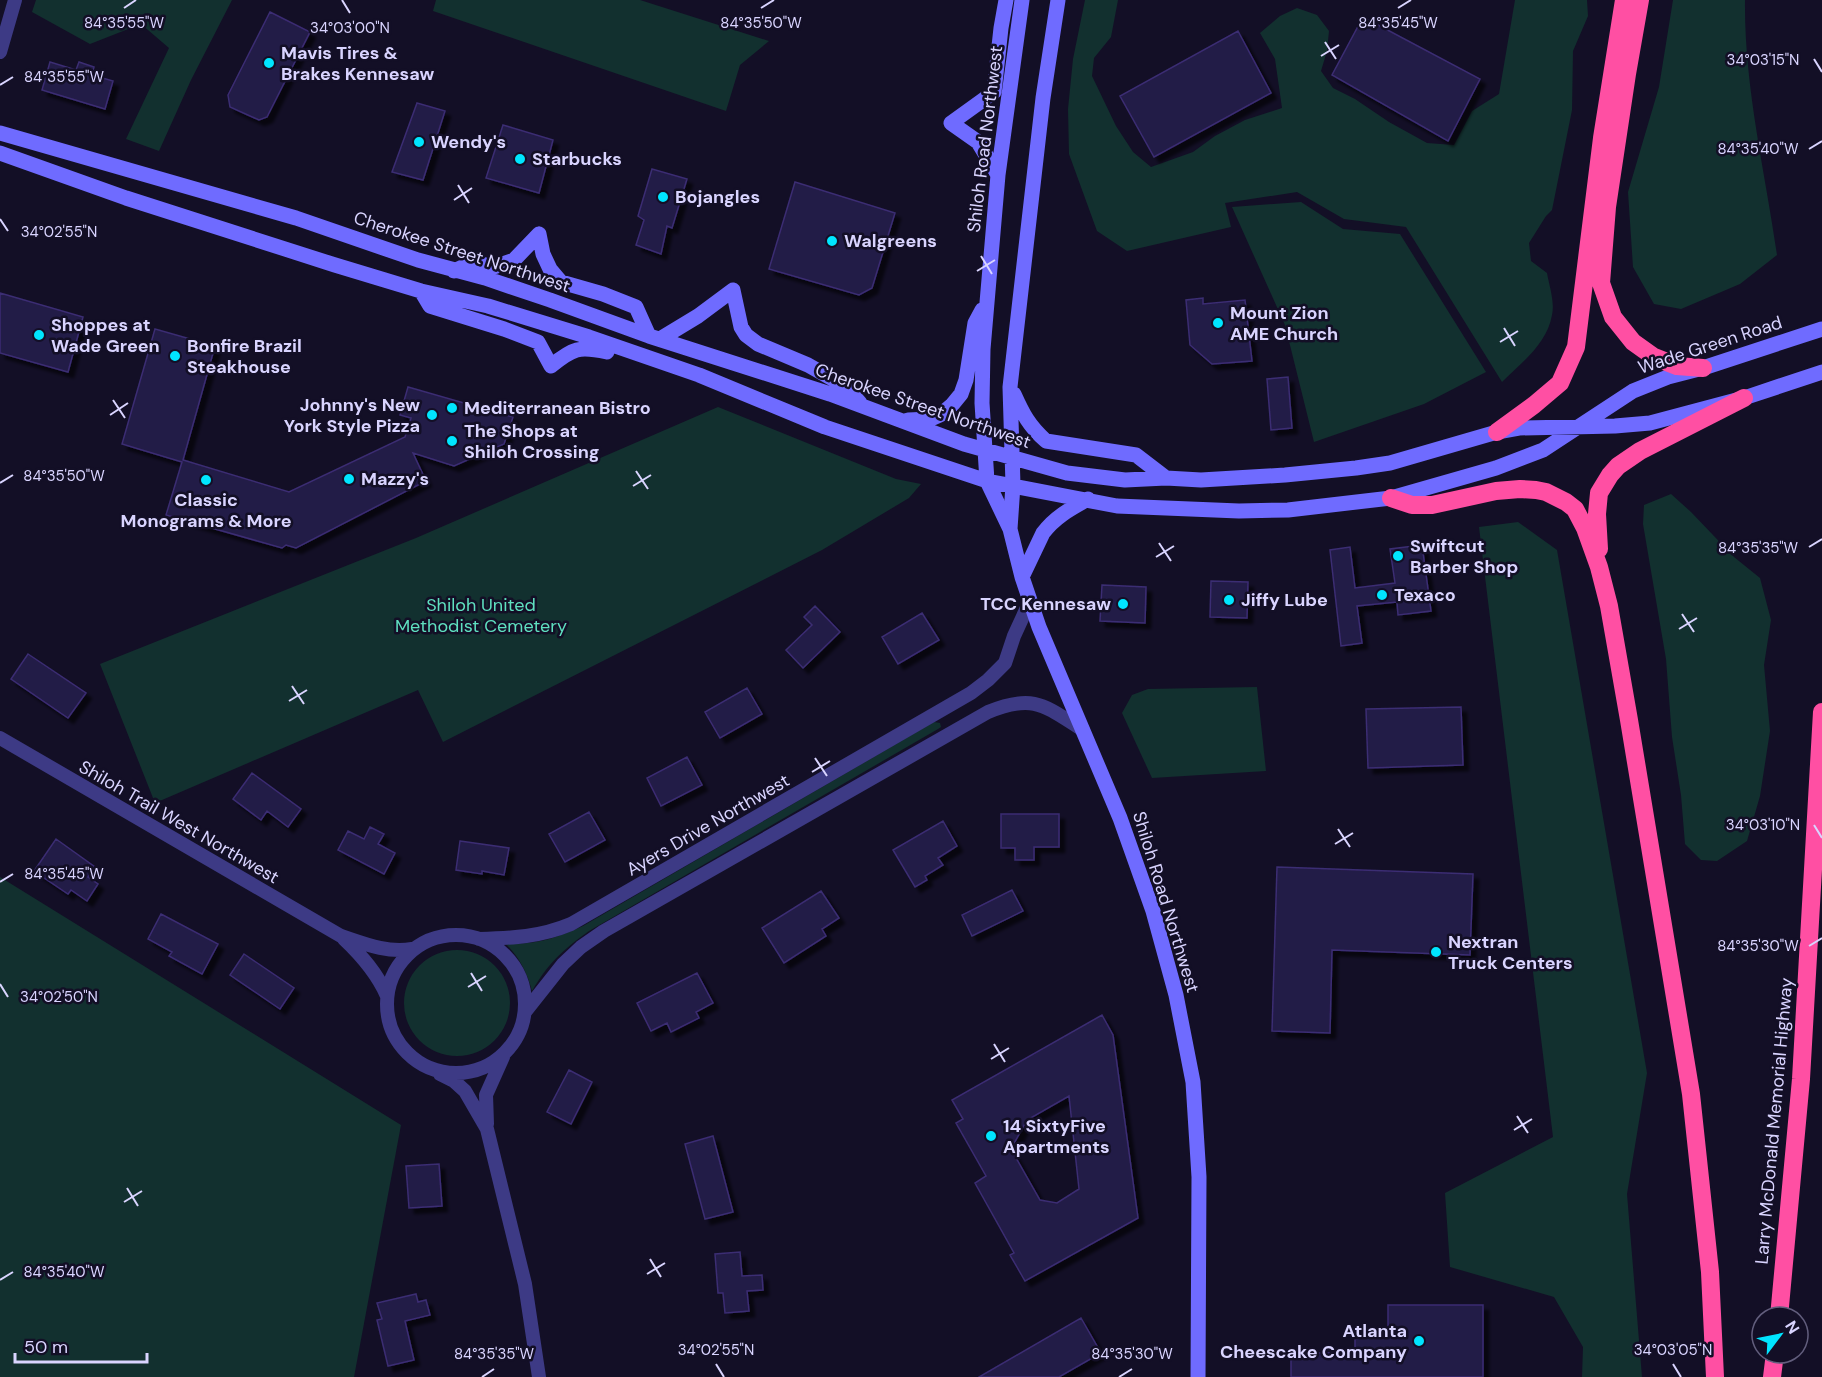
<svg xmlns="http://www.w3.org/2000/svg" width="1822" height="1377" font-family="'DM Sans',sans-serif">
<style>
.green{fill:#12302f}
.building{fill:#241b47;stroke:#3b2d73;stroke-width:1.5;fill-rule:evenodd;filter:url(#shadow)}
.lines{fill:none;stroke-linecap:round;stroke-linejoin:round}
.street{stroke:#3d3a85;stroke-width:14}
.secondary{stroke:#6f6bff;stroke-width:15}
.highway{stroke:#ff4fa3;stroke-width:18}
.ticks{fill:none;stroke:#d9d4ff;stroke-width:2}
.poi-dot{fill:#00e5ff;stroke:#130f26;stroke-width:2}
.labels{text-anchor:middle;stroke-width:5;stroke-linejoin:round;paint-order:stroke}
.poi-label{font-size:18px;font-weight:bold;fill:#d9d4ff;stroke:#130f26;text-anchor:start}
.street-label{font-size:18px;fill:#d9d4ff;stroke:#130f26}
.park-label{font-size:18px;fill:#5fe0c0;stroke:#130f26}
.ticks-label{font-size:15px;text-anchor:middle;fill:#d9d4ff;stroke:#130f26;stroke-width:5;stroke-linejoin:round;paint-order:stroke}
</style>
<defs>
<filter id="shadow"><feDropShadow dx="5.5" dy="5.5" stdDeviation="1.5" flood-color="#0009"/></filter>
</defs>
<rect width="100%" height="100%" fill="#130f26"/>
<path class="green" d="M 36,0 L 232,0 L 191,80 L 159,151 L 126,139 L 169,48 L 141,24 L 90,44 L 32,12 Z
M 436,0 L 640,0 L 769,41 L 740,65 L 726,111 L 433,11 Z
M 1085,0 L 1118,0 L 1111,37 L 1094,58 L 1092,76 L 1116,126 L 1133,152 L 1151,167 L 1193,152 L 1215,136 L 1245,120 L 1282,108 L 1275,59 L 1260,33 L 1280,16 L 1297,8 L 1317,15 L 1329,31 L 1327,51 L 1321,71 L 1333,88 L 1355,99 L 1389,122 L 1427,143 L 1454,145 L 1472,111 L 1499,94 L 1515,0 L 1587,0 L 1588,16 L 1573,51 L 1572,110 L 1552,210 L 1546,216 L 1529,243 L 1531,261 L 1547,273 C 1549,285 1555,302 1552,315 C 1547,344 1522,362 1502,382 L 1406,227 L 1344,219 L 1297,192 L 1225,203 L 1231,227 L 1127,251 L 1097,231 L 1069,154 L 1068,109 L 1073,59 Z
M 1673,0 L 1745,0 C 1744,86 1765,171 1777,255 L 1740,284 L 1681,309 L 1654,304 L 1633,267 L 1628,192 L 1659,87 Z
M 1301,202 L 1343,229 L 1400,234 L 1486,372 L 1424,404 L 1314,442 L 1285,325 L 1232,207 Z
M 718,407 L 896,479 L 921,484 L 909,498 L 822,550 L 443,742 L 418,690 L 155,803 L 100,664 L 416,538 Z
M 1671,494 L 1691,512 L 1734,557 L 1760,578 L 1771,620 L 1764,665 L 1770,731 L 1760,796 L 1747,841 L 1717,861 L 1701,860 L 1685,844 L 1681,795 L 1672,737 L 1666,659 L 1643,524 L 1644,505 Z
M 1518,522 L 1557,550 L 1647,1073 L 1627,1194 L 1642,1377 L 1582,1377 L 1583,1347 L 1554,1297 L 1450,1267 L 1445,1193 L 1553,1137 L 1479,527 Z
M 1257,687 L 1266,771 L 1152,778 L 1122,713 L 1132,695 L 1148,689 Z
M 934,722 L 940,723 L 941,727 L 938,729 L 589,931 C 563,950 549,962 532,991 C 527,972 519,957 505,943 C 533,946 557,938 583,926 Z
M 0,877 L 401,1125 L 354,1377 L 0,1377 Z
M404 1003a53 53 0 1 1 106 0a53 53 0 1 1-106 0Z"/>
<path class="building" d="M 270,12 L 310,32 L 267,117 L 259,120 L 230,107 L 228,95 Z
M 1363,17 L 1480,79 L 1448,141 L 1332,75 Z
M 1238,31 L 1271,93 L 1154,157 L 1120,96 Z
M 50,62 L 76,70 L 79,62 L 94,67 L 92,75 L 113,81 L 105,109 L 42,90 Z
M 417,103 L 445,111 L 423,180 L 392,172 Z
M 503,125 L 553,140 L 539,193 L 486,178 Z
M 652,169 L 687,179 L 672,228 L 667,226 L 661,254 L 636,245 L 644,220 L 638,216 Z
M 795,182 L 895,213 L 872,288 L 859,295 L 769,269 Z
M 0,293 L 83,317 L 68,372 L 0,353 Z
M 1203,298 L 1203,304 L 1245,300 L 1252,361 L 1212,364 L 1190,345 L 1186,300 Z
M 155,329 L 215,346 L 183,460 L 289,492 L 405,437 L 411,418 L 400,415 L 408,387 L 513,417 L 504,444 L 454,466 L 413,453 L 426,481 L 296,548 L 286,545 L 282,548 L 166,515 L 182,462 L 122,444 Z
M 1288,377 L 1292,428 L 1271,430 L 1267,379 Z
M 1422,545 L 1431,611 L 1398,615 L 1397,602 L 1357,606 L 1362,643 L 1341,646 L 1330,550 L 1350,547 L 1355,588 L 1395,583 L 1390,549 Z
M 1211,581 L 1248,582 L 1247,618 L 1210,617 Z
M 1102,585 L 1146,587 L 1145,623 L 1100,621 Z
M 815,606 L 840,632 L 803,668 L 786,650 L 812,625 L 804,617 Z
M 922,613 L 939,640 L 898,664 L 882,637 Z
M 28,654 L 86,693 L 68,718 L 11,679 Z
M 747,688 L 762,714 L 720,738 L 705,712 Z
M 1461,707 L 1463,765 L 1368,768 L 1366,709 Z
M 687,757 L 702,785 L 661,806 L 647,778 Z
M 252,773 L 301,809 L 288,827 L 267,811 L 261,820 L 233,799 Z
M 589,812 L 605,840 L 565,862 L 549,834 Z
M 1001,814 L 1059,814 L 1059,847 L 1034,847 L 1034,860 L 1015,860 L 1015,848 L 1001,848 Z
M 943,821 L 957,846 L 938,858 L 943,865 L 925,876 L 927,880 L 915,887 L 893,850 Z
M 370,827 L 384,834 L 378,844 L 395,853 L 384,874 L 338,850 L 348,831 L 364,839 Z
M 56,839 L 95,867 L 88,877 L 98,884 L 87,901 L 71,890 L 68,894 L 34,871 Z
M 460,841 L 509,848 L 504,875 L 482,871 L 482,874 L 456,870 Z
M 1277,867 L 1473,874 L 1470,955 L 1332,950 L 1330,1033 L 1272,1031 Z
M 1012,890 L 1023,911 L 972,936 L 962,915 Z
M 821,891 L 839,918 L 822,929 L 826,936 L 784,963 L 762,928 Z
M 161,914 L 218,944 L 202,974 L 169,956 L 172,952 L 148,939 Z
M 244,954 L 294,988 L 280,1009 L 230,975 Z
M 697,973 L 713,1003 L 696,1012 L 699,1018 L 671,1032 L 667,1023 L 651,1031 L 637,1003 Z
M 1102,1015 L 1113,1035 L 1138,1218 L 1025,1281 L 1010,1255 L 1014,1253 L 975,1183 L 986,1176 L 956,1123 L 963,1119 L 952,1100 ZM 1069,1096 L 1079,1189 L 1057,1203 L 1040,1200 L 1011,1149 L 1027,1120 Z
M 569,1070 L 592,1082 L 571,1124 L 547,1112 Z
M 713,1136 L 733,1212 L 705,1219 L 685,1144 Z
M 439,1164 L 442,1206 L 409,1208 L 406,1166 Z
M 740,1252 L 742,1276 L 762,1275 L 763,1290 L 747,1291 L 749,1311 L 725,1313 L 723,1293 L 718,1293 L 715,1254 Z
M 416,1294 L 418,1302 L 426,1300 L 430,1315 L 405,1321 L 414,1360 L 388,1366 L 377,1320 L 382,1319 L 377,1303 Z
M 1388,1305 L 1483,1305 L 1483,1377 L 1291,1377 L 1291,1353 L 1355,1353 L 1355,1329 L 1388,1328 Z
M 1081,1318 L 1101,1353 L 1059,1377 L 979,1377 Z"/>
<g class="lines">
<path class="street" d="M 0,52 L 15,0
M 0,738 L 341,936 C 365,944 386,953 412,949
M387 1004a69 69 0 1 1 138 0a69 69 0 1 1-138 0Z
M 344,939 C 362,956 377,973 387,996
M 479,939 C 513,938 540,937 571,924 L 971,693 L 988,680 L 1005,663 L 1014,636 L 1030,601
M 525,1012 L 563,964 L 581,947 L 604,931 L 988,712 C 1034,693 1045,706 1083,730
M 440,1074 L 454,1081 L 465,1091 L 487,1129 L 525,1284 L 539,1377
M 487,1124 L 486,1095 L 503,1057"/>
<path class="secondary" d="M 1022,0 L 998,175 L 983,349 L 982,403 L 987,481 L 1010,529 L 1022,577 L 1039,627 L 1120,818 L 1153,911 L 1176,995 L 1193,1082 L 1199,1177 L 1198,1377
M 0,133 L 296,218 L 418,260 L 485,278 L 550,300 L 649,336 L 830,394 L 964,444 L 1067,473 L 1125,480 L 1166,478 L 1201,480 L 1285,475 L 1356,468 L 1390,463 L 1497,432 L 1519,428 L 1615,426 L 1650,423 L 1744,398 L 1822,372
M 0,153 L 126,198 L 335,265 L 421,291 L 488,306 L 589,337 L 699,375 L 825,427 L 987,481 L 1117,506 L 1239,511 L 1288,510 L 1391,498 L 1496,468 L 1543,450 L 1633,391 L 1668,377 L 1703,368 L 1822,329
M 998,175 L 978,142 L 951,123 L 994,92 L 1001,28 L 1006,0
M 539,234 L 543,254 L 550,269 L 561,282 L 603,294 L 636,307 L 649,336
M 454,271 L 473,262 L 494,267 L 514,260 L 539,234
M 421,291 L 430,306 L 504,329 L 538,342 L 551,366 C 573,348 579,346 607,352
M 660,339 L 698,316 L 733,290 L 741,327 L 746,335 L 758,344 L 808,365 L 845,386 L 860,403
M 1014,394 C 1023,414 1029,426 1046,441 L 1136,455 L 1166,478
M 908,420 L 931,419 L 940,415 L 952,405 L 961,394 L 966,380 L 975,323 L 982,310
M 1010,529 L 1013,485 L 1010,387 L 1043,98 L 1058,0
M 1022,577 L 1043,533 C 1055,517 1070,509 1088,499"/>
<path class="highway" d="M 1640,0 L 1627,74 L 1607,207 L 1601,283 L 1613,317 L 1633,342 L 1654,357 L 1677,366 L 1703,368
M 1497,432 L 1534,405 L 1560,383 L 1576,347 L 1602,138 L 1624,0
M 1391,498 L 1412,505 L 1432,505 L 1496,491 L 1520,489 L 1536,490 L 1546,492 L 1566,502 L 1575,509 L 1585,528 L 1599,567 L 1609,606 L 1629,720 L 1691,1094 L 1710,1272 L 1715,1377
M 1599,549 L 1597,514 L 1599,493 L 1610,475 L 1618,466 L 1640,451 L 1744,398
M 1779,1317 L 1801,1079 L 1822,712
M 1772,1377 L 1775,1353"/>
</g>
<path class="ticks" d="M 342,0 L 350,13M 124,8 L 136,0M 761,8 L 774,0M 1398,8 L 1411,0M 1325,42 L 1336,59M 1321,56 L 1339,45M 1814,59 L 1822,72M 0,85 L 13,77M 1809,149 L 1822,141M 458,185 L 469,203M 454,200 L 472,188M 0,219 L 8,231M 981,256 L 992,274M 977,271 L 995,260M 1504,328 L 1515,346M 1500,342 L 1518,331M 113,400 L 125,418M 110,415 L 128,403M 636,471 L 648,489M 0,483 L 13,475M 633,486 L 651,475M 1159,543 L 1171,561M 1809,547 L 1822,539M 1156,557 L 1174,546M 1682,614 L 1694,632M 1679,629 L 1697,618M 292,686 L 304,704M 289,701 L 307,690M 815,758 L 827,776M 812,772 L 830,761M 1814,825 L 1822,838M 1338,829 L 1350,847M 1335,844 L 1353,833M 0,882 L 13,874M 1809,946 L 1822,938M 471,973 L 482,991M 0,984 L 8,997M 468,987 L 486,976M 994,1044 L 1005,1062M 991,1059 L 1009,1048M 1517,1116 L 1528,1133M 1514,1130 L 1532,1119M 127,1188 L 138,1206M 124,1202 L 142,1191M 650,1259 L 661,1277M 647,1274 L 665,1263M 0,1280 L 13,1272M 716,1364 L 724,1377M 1673,1364 L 1681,1377M 482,1377 L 494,1369M 1119,1377 L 1132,1369"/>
<g class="poi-dot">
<circle cx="269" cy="63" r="6"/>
<circle cx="419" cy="142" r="6"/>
<circle cx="520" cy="159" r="6"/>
<circle cx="663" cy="197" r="6"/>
<circle cx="832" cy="241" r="6"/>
<circle cx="1218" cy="323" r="6"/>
<circle cx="39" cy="335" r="6"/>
<circle cx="175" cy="356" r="6"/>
<circle cx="452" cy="408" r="6"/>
<circle cx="432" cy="415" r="6"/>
<circle cx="452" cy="441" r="6"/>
<circle cx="349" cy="479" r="6"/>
<circle cx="206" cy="480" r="6"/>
<circle cx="1398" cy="556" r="6"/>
<circle cx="1382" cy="595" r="6"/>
<circle cx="1229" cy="600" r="6"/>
<circle cx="1123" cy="604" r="6"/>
<circle cx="1436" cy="952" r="6"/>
<circle cx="991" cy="1136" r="6"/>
<circle cx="1419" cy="1341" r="6"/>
</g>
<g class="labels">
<g class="poi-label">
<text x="281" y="59">Mavis Tires &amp;<tspan x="281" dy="21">Brakes Kennesaw</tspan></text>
<text x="431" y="148">Wendy's</text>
<text x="532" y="165">Starbucks</text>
<text x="675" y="203">Bojangles</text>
<text x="844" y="247">Walgreens</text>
<text x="1230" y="319">Mount Zion<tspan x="1230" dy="21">AME Church</tspan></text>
<text x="51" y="331">Shoppes at<tspan x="51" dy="21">Wade Green</tspan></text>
<text x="187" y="352">Bonfire Brazil<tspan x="187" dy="21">Steakhouse</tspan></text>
<text x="420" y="411" text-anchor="end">Johnny's New<tspan x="420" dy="21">York Style Pizza</tspan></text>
<text x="464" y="414">Mediterranean Bistro</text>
<text x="464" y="437">The Shops at<tspan x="464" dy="21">Shiloh Crossing</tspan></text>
<text x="361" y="485">Mazzy's</text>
<text x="206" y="506" text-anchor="middle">Classic<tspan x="206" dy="21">Monograms &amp; More</tspan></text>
<text x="1410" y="552">Swiftcut<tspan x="1410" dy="21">Barber Shop</tspan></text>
<text x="1394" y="601">Texaco</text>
<text x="1241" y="606">Jiffy Lube</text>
<text x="1111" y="610" text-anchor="end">TCC Kennesaw</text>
<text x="1448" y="948">Nextran<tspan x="1448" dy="21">Truck Centers</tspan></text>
<text x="1003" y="1132">14 SixtyFive<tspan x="1003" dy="21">Apartments</tspan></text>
<text x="1407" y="1337" text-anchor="end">Atlanta<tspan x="1407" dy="21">Cheescake Company</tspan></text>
</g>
<g class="street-label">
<text transform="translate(985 139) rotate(-83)" y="6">Shiloh Road Northwest</text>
<text transform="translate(462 252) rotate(18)" y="6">Cherokee Street Northwest</text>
<text transform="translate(1710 345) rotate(-18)" y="6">Wade Green Road</text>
<text transform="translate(923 406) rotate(19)" y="6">Cherokee Street Northwest</text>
<text transform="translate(179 822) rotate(30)" y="6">Shiloh Trail West Northwest</text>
<text transform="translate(708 825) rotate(-30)" y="6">Ayers Drive Northwest</text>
<text transform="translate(1166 902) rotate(73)" y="6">Shiloh Road Northwest</text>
<text transform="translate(1774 1121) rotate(-85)" y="6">Larry McDonald Memorial Highway</text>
</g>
<g class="park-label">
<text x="481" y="611">Shiloh United<tspan x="481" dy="21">Methodist Cemetery</tspan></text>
</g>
</g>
<g class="ticks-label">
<text x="124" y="28">84°35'55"W</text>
<text x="761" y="28">84°35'50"W</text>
<text x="1398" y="28">84°35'45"W</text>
<text x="350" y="33">34°03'00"N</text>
<text x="1763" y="65">34°03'15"N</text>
<text x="64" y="82">84°35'55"W</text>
<text x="1758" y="154">84°35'40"W</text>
<text x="59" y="237">34°02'55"N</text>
<text x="64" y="481">84°35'50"W</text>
<text x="1758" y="553">84°35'35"W</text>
<text x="1763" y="830">34°03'10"N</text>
<text x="64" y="879">84°35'45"W</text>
<text x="1758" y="951">84°35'30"W</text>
<text x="59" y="1002">34°02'50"N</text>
<text x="64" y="1277">84°35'40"W</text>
<text x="716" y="1355">34°02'55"N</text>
<text x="1673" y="1355">34°03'05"N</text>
<text x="494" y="1359">84°35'35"W</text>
<text x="1132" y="1359">84°35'30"W</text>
</g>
<g transform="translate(1780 1335) rotate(58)"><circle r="28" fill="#130f26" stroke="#625e7d" stroke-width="1.5"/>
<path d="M0-4.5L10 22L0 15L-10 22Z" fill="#00e5ff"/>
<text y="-9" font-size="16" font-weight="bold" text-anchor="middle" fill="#d9d4ff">N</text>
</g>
<path d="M15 1353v9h132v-9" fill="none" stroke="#d9d4ff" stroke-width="3"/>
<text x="24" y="1353" font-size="18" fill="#d9d4ff" stroke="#130f26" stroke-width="4.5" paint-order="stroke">50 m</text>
</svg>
